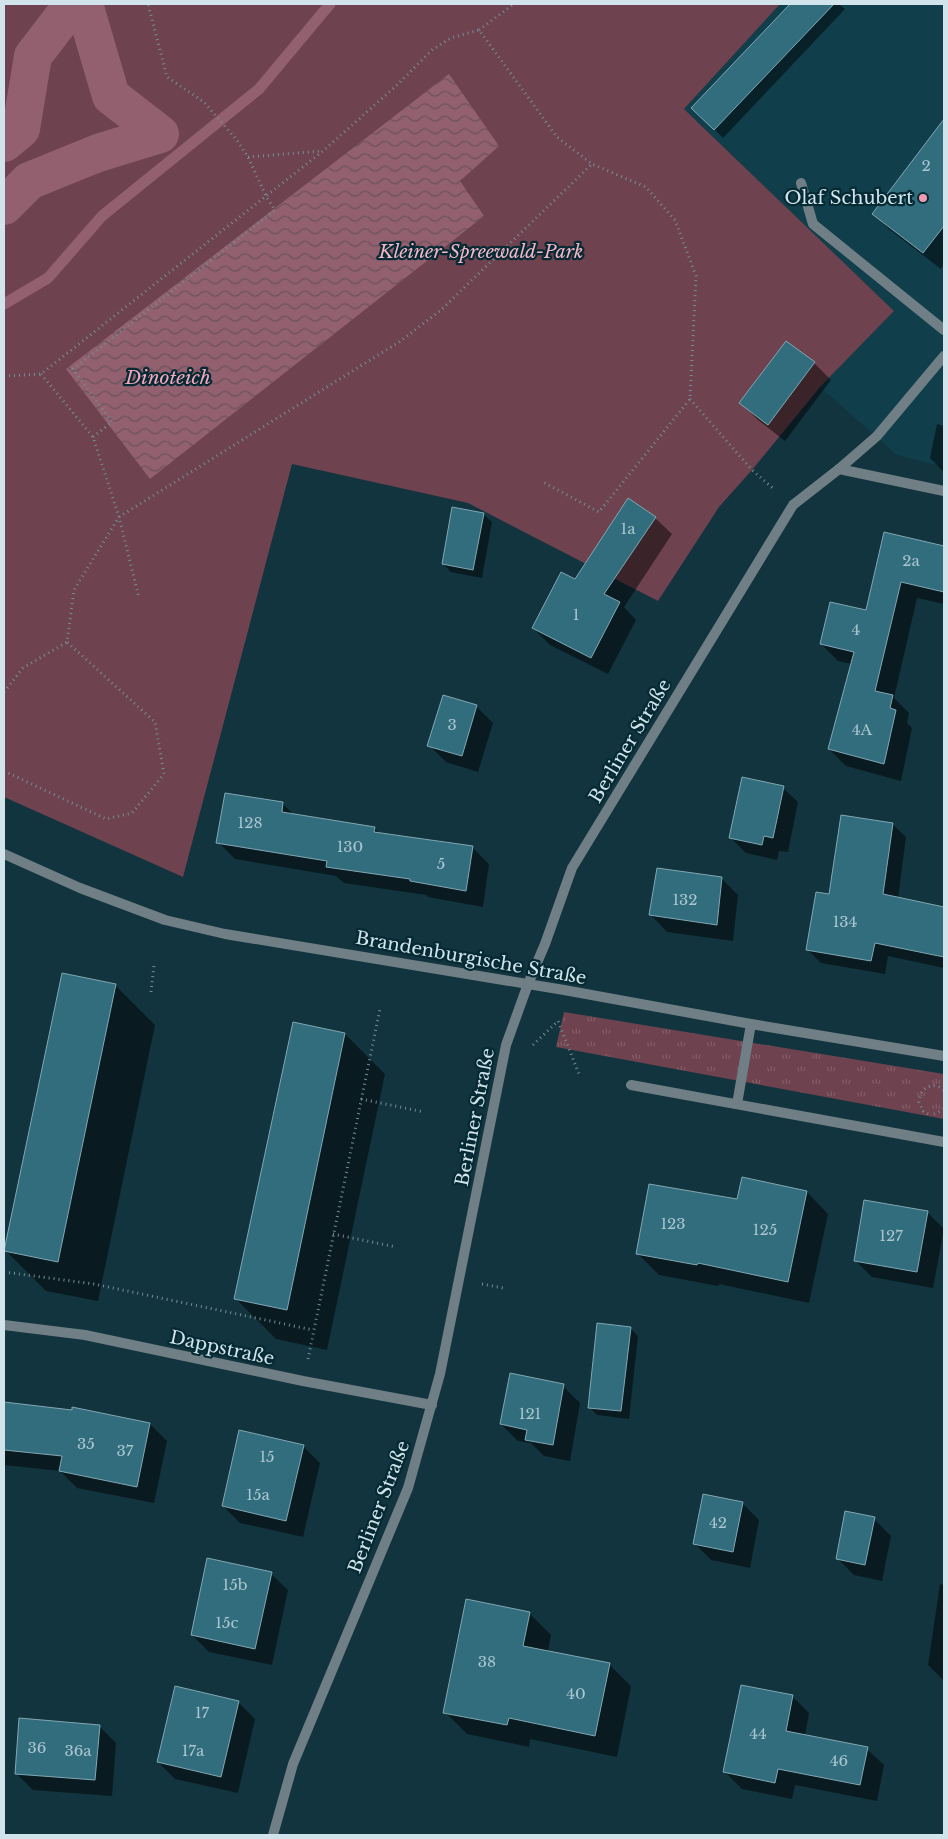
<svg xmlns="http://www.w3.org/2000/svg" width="948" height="1839" font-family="'Libre Baskerville',serif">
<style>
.built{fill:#103e4b}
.grass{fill:url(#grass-tufts)}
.green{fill:#6e424e}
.water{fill:url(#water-waves)}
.shadow{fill:#0007}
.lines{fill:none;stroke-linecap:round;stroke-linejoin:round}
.stream{stroke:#92606e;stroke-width:11}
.canal{stroke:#92606e;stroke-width:38}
.building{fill:#326d7e;stroke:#82a7b3}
.path{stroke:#748e96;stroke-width:3;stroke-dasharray:1 4;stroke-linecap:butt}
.service{stroke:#707f85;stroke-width:10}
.minor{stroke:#707f85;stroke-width:10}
.tertiary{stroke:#707f85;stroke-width:10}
.poi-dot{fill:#f19ab2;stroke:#052a34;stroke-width:2}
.labels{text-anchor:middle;stroke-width:4.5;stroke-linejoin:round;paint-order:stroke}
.number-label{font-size:15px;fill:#aac6d0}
.poi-label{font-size:18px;fill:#d2e4eb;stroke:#052a34;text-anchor:end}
.park-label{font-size:18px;font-style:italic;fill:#f6b6c6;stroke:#052a34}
.street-label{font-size:18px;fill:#d2e4eb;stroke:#052a34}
.water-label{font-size:19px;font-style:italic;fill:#f5a6bb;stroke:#052a34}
</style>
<defs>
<pattern id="grass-tufts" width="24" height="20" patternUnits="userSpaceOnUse" patternTransform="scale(1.25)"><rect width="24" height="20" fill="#6e424e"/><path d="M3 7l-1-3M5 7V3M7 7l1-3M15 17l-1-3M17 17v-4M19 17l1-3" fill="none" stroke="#825d68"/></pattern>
<pattern id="water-waves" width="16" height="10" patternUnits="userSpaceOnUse" patternTransform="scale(1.25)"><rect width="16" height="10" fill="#92606e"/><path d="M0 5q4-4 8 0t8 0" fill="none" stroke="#6d535c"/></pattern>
</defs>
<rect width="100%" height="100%" fill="#11343e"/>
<path class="built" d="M 780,4 L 944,4 L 944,467 L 897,455 L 820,387 L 894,311 L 684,109 Z"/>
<path class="grass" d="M 564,1012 L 944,1074 L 944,1119 L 556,1047 Z"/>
<path class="green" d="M 4,4 L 780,4 L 684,109 L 894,311 L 820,387 L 752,470 L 719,507 L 658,601 L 468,503 L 292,464 L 183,877 L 4,797 Z"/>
<path class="water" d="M 449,74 L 499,146 L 460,181 L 484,216 L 150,479 L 66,369 Z"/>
<path class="shadow" d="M 792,4 L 839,4 L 845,9 L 723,138 L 693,108 Z
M 944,121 L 944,264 L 941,269 L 890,230 L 873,213 Z
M 814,363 L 831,380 L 785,441 L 758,420 L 741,403 Z
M 937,424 L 944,426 L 944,472 L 930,458 Z
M 483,514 L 492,522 L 482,578 L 451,572 L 443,564 Z
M 655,518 L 672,534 L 624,607 L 636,620 L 608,674 L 550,645 L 533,628 L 576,581 Z
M 885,534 L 944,547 L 944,604 L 917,598 L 894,698 L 909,713 L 907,723 L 912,728 L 901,781 L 846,766 L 829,749 L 852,664 L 838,661 L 821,644 L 867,611 Z
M 476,706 L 493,723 L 478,772 L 446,762 L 429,745 Z
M 783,788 L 798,802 L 788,852 L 779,851 L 777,860 L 746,853 L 731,838 Z
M 283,804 L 294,815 L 375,829 L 380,834 L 472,847 L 489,864 L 483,907 L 428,897 L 426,895 L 344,883 L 336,876 L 235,859 L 218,842 Z
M 892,824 L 906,837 L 898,898 L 944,908 L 944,968 L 888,956 L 885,974 L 821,963 L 807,949 L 830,895 Z
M 721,878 L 738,895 L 733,941 L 667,932 L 651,915 Z
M 115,985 L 155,1025 L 98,1301 L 46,1291 L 6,1251 Z
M 294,1024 L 345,1034 L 385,1074 L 327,1350 L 276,1339 L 236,1299 Z
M 743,1179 L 807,1192 L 828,1214 L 809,1303 L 719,1284 L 718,1286 L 659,1275 L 638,1254 L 738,1201 Z
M 927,1212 L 944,1229 L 933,1288 L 872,1277 L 855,1260 Z
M 630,1328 L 638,1336 L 629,1419 L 597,1415 L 589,1407 Z
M 563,1386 L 580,1403 L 570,1461 L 544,1456 L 531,1443 L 518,1441 L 501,1424 Z
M 4,1403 L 73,1411 L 150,1424 L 167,1441 L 154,1503 L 77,1488 L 60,1471 L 4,1465 Z
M 303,1446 L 320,1463 L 303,1537 L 240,1523 L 223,1506 Z
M 742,1503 L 759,1520 L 750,1568 L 711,1560 L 694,1543 Z
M 874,1519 L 891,1536 L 882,1581 L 854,1575 L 837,1558 Z
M 271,1574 L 288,1590 L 272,1665 L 209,1652 L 192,1635 Z
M 940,1584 L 944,1585 L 944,1681 L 928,1665 Z
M 529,1613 L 551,1635 L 548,1652 L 609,1664 L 631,1686 L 617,1757 L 530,1739 L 529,1747 L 467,1734 L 445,1712 Z
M 792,1696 L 809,1713 L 805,1736 L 867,1749 L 884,1765 L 877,1801 L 795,1785 L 792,1799 L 742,1789 L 725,1772 Z
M 238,1702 L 255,1719 L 238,1793 L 175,1779 L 158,1762 Z
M 99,1726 L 116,1743 L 112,1796 L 33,1790 L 16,1773 Z"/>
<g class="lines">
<path class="stream" d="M 4,304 L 48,278 L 102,216 L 259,89 L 330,4"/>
<path class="canal" d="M 4,143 L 21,129 L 33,56 L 73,4
M 4,206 L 29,181 L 98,153 L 160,134 L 111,96 L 84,4"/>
</g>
<path class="building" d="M 790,4 L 834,4 L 714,130 L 691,108 Z
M 944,119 L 944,226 L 923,253 L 872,214 Z
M 786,341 L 815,362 L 768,425 L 739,403 Z
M 628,498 L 656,517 L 604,594 L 620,602 L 591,658 L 532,628 L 561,572 L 575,579 Z
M 452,507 L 484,513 L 473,570 L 442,564 Z
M 884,532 L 944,546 L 944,592 L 901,582 L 875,691 L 893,695 L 890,708 L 896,710 L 884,764 L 828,749 L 854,652 L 820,644 L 830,602 L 866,610 Z
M 443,695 L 477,705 L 462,756 L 427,746 Z
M 742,777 L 784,786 L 773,838 L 764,836 L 762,845 L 729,838 Z
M 225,793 L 283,802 L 282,812 L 375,827 L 374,832 L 473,846 L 466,891 L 410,881 L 410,879 L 326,867 L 327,861 L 216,843 Z
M 841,815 L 893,823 L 883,894 L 944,907 L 944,957 L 875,943 L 871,961 L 806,950 L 816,892 L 829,894 Z
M 657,868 L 722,877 L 717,925 L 649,915 Z
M 62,973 L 116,984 L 58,1262 L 4,1251 Z
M 293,1022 L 345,1033 L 287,1310 L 234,1299 Z
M 742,1177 L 807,1191 L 788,1282 L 698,1263 L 697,1265 L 636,1254 L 649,1184 L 737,1199 Z
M 864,1200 L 928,1211 L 917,1272 L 854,1261 Z
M 597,1323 L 631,1327 L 621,1411 L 588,1408 Z
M 510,1373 L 564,1384 L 553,1445 L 525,1440 L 527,1430 L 500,1424 Z
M 4,1402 L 72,1410 L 72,1407 L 150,1423 L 137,1487 L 59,1471 L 62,1456 L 4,1450 Z
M 239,1430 L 304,1445 L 286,1521 L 222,1506 Z
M 703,1494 L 743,1502 L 733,1552 L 693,1544 Z
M 845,1511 L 875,1517 L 865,1565 L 836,1559 Z
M 207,1558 L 272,1572 L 255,1649 L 191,1635 Z
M 466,1599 L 530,1612 L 523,1646 L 610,1663 L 595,1736 L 509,1718 L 507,1725 L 443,1713 Z
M 741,1685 L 793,1695 L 786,1731 L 868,1747 L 860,1785 L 778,1769 L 775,1783 L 723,1772 Z
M 175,1686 L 239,1701 L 221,1777 L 157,1762 Z
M 19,1718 L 100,1725 L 95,1780 L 15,1774 Z"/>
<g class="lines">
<path class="path" d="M 479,30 L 514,4
M 248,157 L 322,151
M 41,374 L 93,437 L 119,517 L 139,598
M 4,376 L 41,374 L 323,151 L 396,86 L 432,50 L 451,38 L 479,30 L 557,137 L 592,164 L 646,187 L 675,220 L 696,276 L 690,399 L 599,512 L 541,481
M 690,399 L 752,470 L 775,490
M 93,437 L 112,422 L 73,369 L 275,210 L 266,196 L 248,157 L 236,139 L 204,102 L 167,77 L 148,4
M 4,692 L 23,668 L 67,642 L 74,590 L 119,517 L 399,342 L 441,310 L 592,164
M 4,771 L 106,819 L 132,813 L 164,774 L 155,722 L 67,642
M 151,992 L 154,965
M 533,1045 L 558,1021 L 579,1074
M 361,1099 L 424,1112
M 928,1114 L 923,1111 L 919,1102 C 920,1087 933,1081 944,1090
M 934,1114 L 944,1109
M 333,1234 L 396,1247
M 4,1272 L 94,1284 L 313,1330
M 482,1284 L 503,1288
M 308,1359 L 380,1009"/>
<path class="service" d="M 801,183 L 813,224 L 944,330
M 839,469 L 877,436 L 944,356"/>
<path class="minor" d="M 528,984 L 545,944 L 572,868 L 793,505 L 839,469 L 944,491
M 631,1085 L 944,1142
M 737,1104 L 751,1024
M 4,1325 L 85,1335 L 303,1381 L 432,1405"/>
<path class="tertiary" d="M 4,854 L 80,888 L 165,920 L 225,934 L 564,990 L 751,1024 L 944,1056
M 273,1835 L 293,1764 L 408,1488 L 440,1374 L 506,1045 L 528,984"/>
</g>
<circle class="poi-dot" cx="923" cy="198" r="5"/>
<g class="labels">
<g class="number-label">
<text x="926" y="171">2</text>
<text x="628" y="534">1a</text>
<text x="911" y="566">2a</text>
<text x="576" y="620">1</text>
<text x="856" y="635">4</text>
<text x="452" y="730">3</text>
<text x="862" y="735">4A</text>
<text x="250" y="828">128</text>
<text x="350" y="852">130</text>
<text x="441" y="869">5</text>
<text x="685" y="905">132</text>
<text x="845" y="927">134</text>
<text x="673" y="1229">123</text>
<text x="765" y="1235">125</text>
<text x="891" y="1241">127</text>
<text x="530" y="1419">121</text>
<text x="86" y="1449">35</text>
<text x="125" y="1456">37</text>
<text x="267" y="1462">15</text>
<text x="258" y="1500">15a</text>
<text x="718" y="1528">42</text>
<text x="235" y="1590">15b</text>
<text x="227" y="1628">15c</text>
<text x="487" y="1667">38</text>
<text x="576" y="1699">40</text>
<text x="202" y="1718">17</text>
<text x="758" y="1739">44</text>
<text x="37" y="1753">36</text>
<text x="78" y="1756">36a</text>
<text x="193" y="1756">17a</text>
<text x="839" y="1766">46</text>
</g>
<g class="poi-label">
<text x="913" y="204">Olaf Schubert</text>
</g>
<g class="park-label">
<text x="481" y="258">Kleiner-Spreewald-Park</text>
</g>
<g class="street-label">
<text transform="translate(630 741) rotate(-59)" y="6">Berliner Straße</text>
<text transform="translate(471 958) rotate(10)" y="6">Brandenburgische Straße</text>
<text transform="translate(475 1117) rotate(-79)" y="6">Berliner Straße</text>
<text transform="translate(222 1348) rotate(12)" y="6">Dappstraße</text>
<text transform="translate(379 1507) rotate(-69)" y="6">Berliner Straße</text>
</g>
<g class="water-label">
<text x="168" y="384">Dinoteich</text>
</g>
</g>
<rect width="948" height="1839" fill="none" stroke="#d2e4eb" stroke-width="10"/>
</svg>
